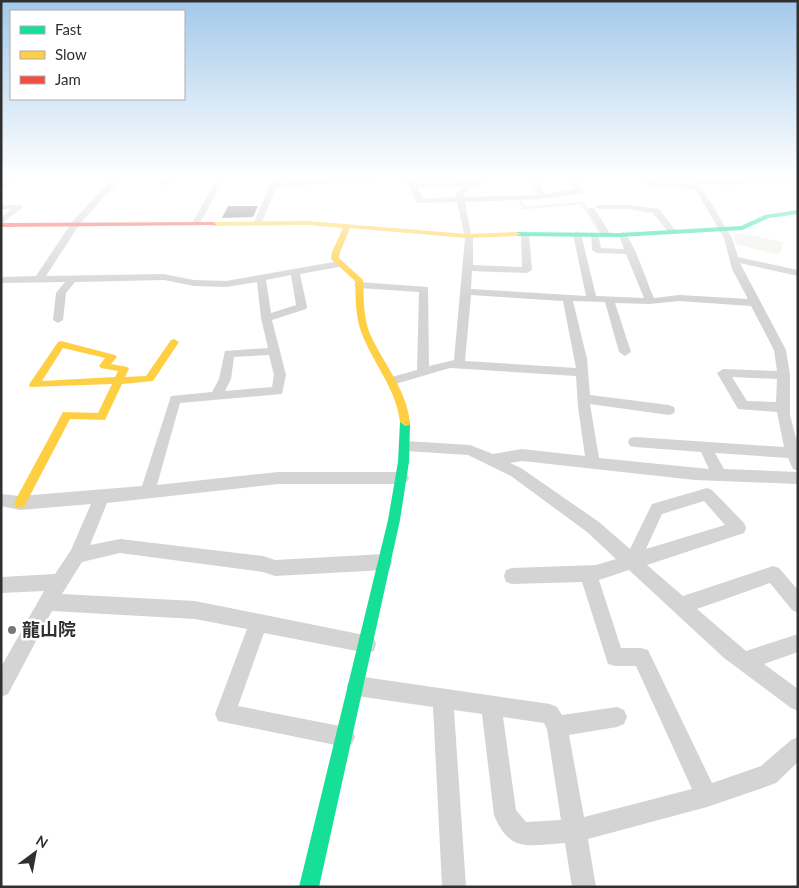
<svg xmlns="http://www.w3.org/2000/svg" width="799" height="888" font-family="Lato,'Noto Sans JP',sans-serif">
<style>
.green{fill:#f0f2ec}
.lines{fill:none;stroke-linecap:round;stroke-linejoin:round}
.stream{stroke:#dbe9ee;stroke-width:2.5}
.building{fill:#7f7f7f}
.street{fill:#d4d4d4;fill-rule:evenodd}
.fast{fill:#16e098;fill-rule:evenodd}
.slow{fill:#ffcf43;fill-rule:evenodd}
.jam{fill:#f24e42;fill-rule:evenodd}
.poi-dot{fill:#787878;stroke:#fff;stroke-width:2}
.labels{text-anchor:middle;stroke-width:5;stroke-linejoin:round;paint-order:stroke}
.near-poi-label{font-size:18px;font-weight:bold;fill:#303030;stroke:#fff;text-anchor:start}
</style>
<rect width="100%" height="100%" fill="#fff"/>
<path class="green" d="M 733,232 L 784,242 L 779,255 L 736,244 Z"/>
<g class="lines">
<path class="stream" d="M 520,200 L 523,208 L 582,203 L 601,234"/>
</g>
<path class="building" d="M 228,206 L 258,206 L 253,217 L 222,218 Z"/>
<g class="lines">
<path class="street" d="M 12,176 L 20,176 L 1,189 L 1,183 Z
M 115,176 L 123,176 L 79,225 L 46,276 L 164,274 L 194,280 L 226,281 L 339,261 L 344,264 L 339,267 L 300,274 L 307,307 L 306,309 L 272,320 L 286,375 L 282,394 L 180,403 L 157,485 L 278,472 L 402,472 L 407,474 L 409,478 L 407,482 L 402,484 L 278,484 L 107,503 L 90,545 L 120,539 L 263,556 L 275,560 L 384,554 L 390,556 L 392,562 L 390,568 L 384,570 L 275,576 L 263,572 L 120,553 L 82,562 L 62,594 L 195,601 L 374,637 L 376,644 L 374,651 L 367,653 L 264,633 L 238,706 L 345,727 L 352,730 L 355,737 L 352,744 L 345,747 L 218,721 L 215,714 L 247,629 L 195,619 L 52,611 L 8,694 L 1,697 L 1,667 L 44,591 L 1,593 L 1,577 L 55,574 L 71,550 L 91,504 L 20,510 L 1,506 L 1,494 L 20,496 L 142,486 L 171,396 L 212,392 L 219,379 L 225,351 L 268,348 L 261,318 L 257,282 L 226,287 L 194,286 L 164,280 L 75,282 L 66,293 L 63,320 L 58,323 L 53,320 L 56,293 L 65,282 L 1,283 L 1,277 L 36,276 L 72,222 ZM 291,275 L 296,305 L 271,313 L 266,280 ZM 269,355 L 274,375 L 272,387 L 225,391 L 231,379 L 234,357 Z
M 165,176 L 173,176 L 167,185 L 161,185 L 160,183 Z
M 219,176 L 226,176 L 200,223 L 193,225 L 192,223 Z
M 274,176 L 281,177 L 278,183 L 377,176 L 410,176 L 414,183 L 471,182 L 481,176 L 488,176 C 482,184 471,186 464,194 L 464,197 L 538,195 L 529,176 L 535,176 L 545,194 L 575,189 L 566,176 L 573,176 L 584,191 L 583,193 L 543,199 L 465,202 L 471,234 L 473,236 L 473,265 L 522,267 L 521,234 L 525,231 L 529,234 L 532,270 L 527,273 L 472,271 L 471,289 L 586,296 L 573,234 L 577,231 L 581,234 L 596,296 L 644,298 L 626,254 L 597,253 L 592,250 L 591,232 L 598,234 L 601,248 L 624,249 L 619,235 L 623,232 C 632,236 648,285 654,298 L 679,295 L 748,299 L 732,269 L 724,238 L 695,189 L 648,186 L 644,176 L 651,176 L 654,182 L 692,184 L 688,176 L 694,176 L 696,179 L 735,181 L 764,177 L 798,178 L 798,182 L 764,181 L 735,185 L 699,183 L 732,238 L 738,257 L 798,270 L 798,276 L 740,263 L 786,350 L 790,375 L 790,415 L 798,446 L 798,471 L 793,469 L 788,458 L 715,453 L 724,469 L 798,472 L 798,484 L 695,480 L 522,461 L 510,463 L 521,468 L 599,522 L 630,549 L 652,504 L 707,488 L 712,490 L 744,523 L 746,528 L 744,533 L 647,565 L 683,596 L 773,566 L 779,568 L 798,590 L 798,613 L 792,610 L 770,583 L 697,609 L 746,651 L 798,634 L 798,652 L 764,664 L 798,689 L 798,711 L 791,708 L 724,658 L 629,570 L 599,580 L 621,648 L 641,648 L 648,650 L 712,783 L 761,766 L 791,740 L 798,737 L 798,762 L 776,783 L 768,786 L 707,807 L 588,839 L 596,887 L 572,887 L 565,843 C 530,845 510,854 494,815 L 482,714 L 454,710 L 466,887 L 442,887 L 433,707 L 357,696 L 350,693 L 347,686 L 350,679 L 357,676 L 550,704 L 557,707 L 562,715 L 617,707 L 624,710 L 627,717 L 624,724 L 617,727 L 569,735 L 584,817 L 692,789 L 636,666 L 615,666 L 608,664 L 582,582 L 512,584 L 506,582 L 504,576 L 506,570 L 512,568 L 596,565 L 616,559 L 587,532 L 511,476 L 468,455 L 406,451 L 401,450 L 399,446 L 401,442 L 406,441 L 470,445 L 493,454 L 522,449 L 585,456 L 578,407 L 576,376 L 450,368 L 392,385 L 388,384 L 386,381 L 388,378 L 417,370 L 419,292 L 359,288 L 354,285 L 359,282 L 428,287 L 429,366 L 454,360 L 465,238 L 457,202 L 417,203 L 404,177 L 276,187 L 262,222 L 255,224 L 254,222 ZM 463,186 L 456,194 L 457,197 L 423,199 L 417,187 ZM 471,295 L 563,301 L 576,368 L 465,361 ZM 573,301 L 605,302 L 619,352 L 625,356 L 631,352 L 615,303 L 650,304 L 679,301 L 751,306 L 774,350 L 777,371 L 723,369 L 717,373 L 738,409 L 777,412 L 784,447 L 635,437 L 630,438 L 628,442 L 630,446 L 635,447 L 701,452 L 709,469 L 599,458 L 590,404 L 669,415 L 674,413 L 675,410 L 674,407 L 669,405 L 590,395 L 587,359 ZM 732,377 L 777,379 L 776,402 L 747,401 ZM 704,501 L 725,525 L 646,549 L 662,514 ZM 503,717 L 544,723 L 547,729 L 561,820 L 526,822 L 516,810 Z
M 1,205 L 19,205 L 23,207 L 1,224 L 1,218 L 11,209 L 1,209 Z
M 597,205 L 628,205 L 659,209 L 676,231 L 669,233 L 653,213 L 628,209 L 600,209 L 596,207 Z
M 588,208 L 594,208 L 611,235 L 610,237 L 604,237 L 587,210 Z"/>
<path class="fast" d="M 798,210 L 798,214 L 769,218 L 742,230 L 619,237 L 516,236 L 512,234 L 516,232 L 619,233 L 741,226 L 765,215 Z
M 405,418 L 410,422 L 409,462 L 400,520 L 319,887 L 299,887 L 388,520 L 398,462 L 400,422 Z"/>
<path class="slow" d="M 308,221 L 467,234 L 516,232 L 520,234 L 516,236 L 467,238 L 350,228 L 340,252 L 339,258 L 363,280 C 364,298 363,317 370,334 C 384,365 406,388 410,422 L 409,425 L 405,426 L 400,422 C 396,388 374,365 362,334 C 355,317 356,298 355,281 L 331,259 L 332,252 L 343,228 L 308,225 L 213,226 L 210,224 L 213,222 Z
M 174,339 L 179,342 L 153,381 L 122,384 L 105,420 L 70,419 L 24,507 L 20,508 L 16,507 L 14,503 L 16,499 L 63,412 L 98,413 L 112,384 L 30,387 L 29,385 L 30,383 L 58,342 L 61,341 L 115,355 L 117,357 L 111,364 L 127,367 L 129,369 L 125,377 L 146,376 L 171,340 ZM 63,348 L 105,358 L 99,366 L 101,368 L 118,371 L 115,377 L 42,381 Z"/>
<path class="jam" d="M 213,222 L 216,224 L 215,225 L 1,227 L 1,223 Z"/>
</g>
<linearGradient id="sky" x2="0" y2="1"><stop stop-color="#a3c9ea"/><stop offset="0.59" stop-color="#fff"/><stop offset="1" stop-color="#fff" stop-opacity="0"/></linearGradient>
<rect width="799" height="300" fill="url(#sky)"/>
<circle class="poi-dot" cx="12" cy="630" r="5"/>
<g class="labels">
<g class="near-poi-label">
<text x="22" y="636">龍山院</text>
</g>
</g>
<rect width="799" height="888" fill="none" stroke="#303030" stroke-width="5"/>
<rect x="10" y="10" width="175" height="90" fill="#ffffff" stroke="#acacac"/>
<rect x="20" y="26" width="25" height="8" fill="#16e098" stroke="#acacac"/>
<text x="55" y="35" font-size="15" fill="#303030">Fast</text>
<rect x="20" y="51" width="25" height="8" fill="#ffcf43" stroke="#acacac"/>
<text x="55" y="60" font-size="15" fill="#303030">Slow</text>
<rect x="20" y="76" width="25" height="8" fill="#f24e42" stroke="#acacac"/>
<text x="55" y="85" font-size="15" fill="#303030">Jam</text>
<g transform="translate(35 853) rotate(32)" stroke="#ffffff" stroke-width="4" paint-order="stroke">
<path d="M0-4L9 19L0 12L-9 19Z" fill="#303030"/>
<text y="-8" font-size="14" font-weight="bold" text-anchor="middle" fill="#303030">N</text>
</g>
</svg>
